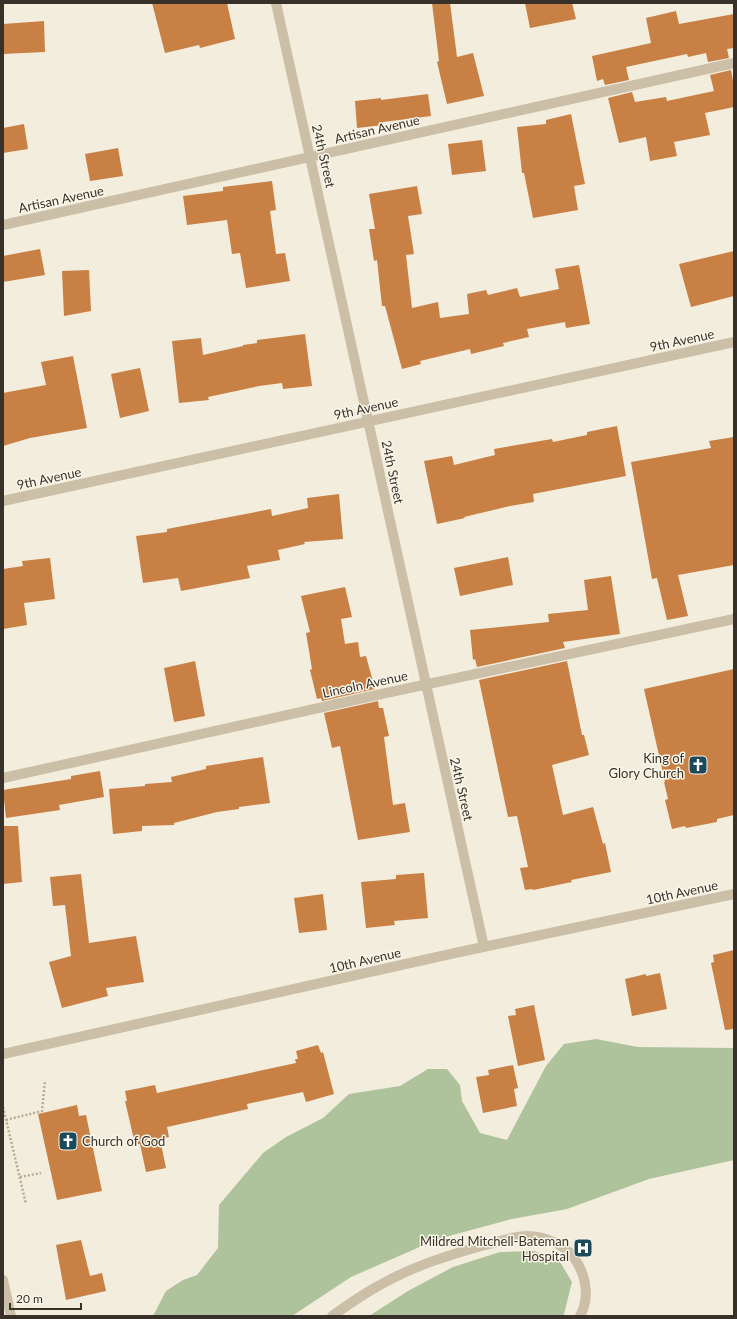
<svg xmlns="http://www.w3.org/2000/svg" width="737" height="1319" font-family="Lato,sans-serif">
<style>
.green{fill:#aec29c}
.building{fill:#c88045}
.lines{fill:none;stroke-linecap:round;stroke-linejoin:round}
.path{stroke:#b7aa92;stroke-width:2.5;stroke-dasharray:2 2;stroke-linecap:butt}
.lane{stroke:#cbbfa8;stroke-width:10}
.street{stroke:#cbbfa8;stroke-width:10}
.labels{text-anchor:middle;stroke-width:3;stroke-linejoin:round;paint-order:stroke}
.street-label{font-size:13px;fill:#383129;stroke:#faf6e9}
.poi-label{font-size:13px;fill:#383129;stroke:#faf6e9;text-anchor:end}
</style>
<rect width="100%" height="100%" fill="#f3eddd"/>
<path class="green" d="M 596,1039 L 638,1047 L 734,1048 L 734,1160 L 649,1179 L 567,1209 L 512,1219 L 438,1239 L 351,1277 L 292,1316 L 153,1316 L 166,1291 L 183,1280 L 197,1275 L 218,1248 L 219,1205 L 263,1153 L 286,1137 L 323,1118 L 349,1094 L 400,1086 L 428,1069 L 447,1069 L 460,1085 L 462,1101 L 480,1133 L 507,1140 L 546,1066 L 564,1044 Z
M 535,1251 L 560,1262 L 572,1282 L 564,1314 L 563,1316 L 369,1316 L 408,1291 L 453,1267 L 500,1252 Z"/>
<path class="building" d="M 152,3 L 227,3 L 235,39 L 200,48 L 199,45 L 165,53 Z
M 432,3 L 450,3 L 457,57 L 473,53 L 484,96 L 447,104 L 437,62 L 439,61 Z
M 525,3 L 572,3 L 576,19 L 530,28 Z
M 676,11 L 679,24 L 734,14 L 734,48 L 727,49 L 729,58 L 708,62 L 706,53 L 688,57 L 687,54 L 626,67 L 629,80 L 605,85 L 603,79 L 597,81 L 592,56 L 651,43 L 646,18 Z
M 44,21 L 45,52 L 3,54 L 3,24 Z
M 731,70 L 734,86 L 734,107 L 705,113 L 710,135 L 674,142 L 677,156 L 650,161 L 646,137 L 619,143 L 608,98 L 632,92 L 635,102 L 666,97 L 667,101 L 714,91 L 710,75 Z
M 428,94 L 431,116 L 383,122 L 383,125 L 357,128 L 355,101 L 381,98 L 381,100 Z
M 571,114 L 585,184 L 574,186 L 578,210 L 533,218 L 524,173 L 522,173 L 517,127 L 546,124 L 546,120 Z
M 24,124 L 28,149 L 3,153 L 3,128 Z
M 482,140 L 486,171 L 452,175 L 448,144 Z
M 118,148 L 123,176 L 90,181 L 85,154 Z
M 272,181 L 276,210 L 270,211 L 276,254 L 285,253 L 290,281 L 246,288 L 240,253 L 232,254 L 227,220 L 187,225 L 183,196 L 223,191 L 223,187 Z
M 417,186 L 422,214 L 408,216 L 414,254 L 406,255 L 412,308 L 438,302 L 440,318 L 469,314 L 467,294 L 486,290 L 488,295 L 517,288 L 520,297 L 559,289 L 555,269 L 579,265 L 590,324 L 566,328 L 565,322 L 527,329 L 529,337 L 503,343 L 504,346 L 471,354 L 470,349 L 420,361 L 421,364 L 402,369 L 385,306 L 382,306 L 377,260 L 374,261 L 369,229 L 375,229 L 369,194 Z
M 40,249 L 45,275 L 3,282 L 3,256 Z
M 734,251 L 734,296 L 691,307 L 679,264 Z
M 89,270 L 91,311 L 64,316 L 62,271 Z
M 305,334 L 312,386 L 283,389 L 282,383 L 259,386 L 208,397 L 209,400 L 179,403 L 172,341 L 201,338 L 203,355 L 243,346 L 243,345 L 257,343 L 257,340 Z
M 73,356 L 87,428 L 30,438 L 3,446 L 3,393 L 46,385 L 41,362 Z
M 140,368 L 149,411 L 120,418 L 111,374 Z
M 617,426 L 626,476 L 533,494 L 534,502 L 510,506 L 464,517 L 465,518 L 437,524 L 424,461 L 452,456 L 454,465 L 495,455 L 494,449 L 552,439 L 553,442 L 587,435 L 587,432 Z
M 734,437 L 734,565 L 678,575 L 688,616 L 667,620 L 657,578 L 652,579 L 631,462 L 711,448 L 709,441 Z
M 339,494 L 343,539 L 304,542 L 305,544 L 278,550 L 280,560 L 247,566 L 250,578 L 181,591 L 178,578 L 143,583 L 136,536 L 167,532 L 167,529 L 271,509 L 272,516 L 308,508 L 307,498 Z
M 508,557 L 513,585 L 460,596 L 454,568 Z
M 50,558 L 55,599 L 24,603 L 27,625 L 3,629 L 3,569 L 23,566 L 22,561 Z
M 611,576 L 620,634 L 563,642 L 565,648 L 477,667 L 475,659 L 473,660 L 470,630 L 549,622 L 548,614 L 588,610 L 584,580 Z
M 345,587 L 352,617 L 341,619 L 345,644 L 358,642 L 360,657 L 366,656 L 375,689 L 322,701 L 321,698 L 317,699 L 310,670 L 312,669 L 306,633 L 310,632 L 301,596 Z
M 195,661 L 205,716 L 174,722 L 164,668 Z
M 567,661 L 582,735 L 584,735 L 589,755 L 552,765 L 563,815 L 593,807 L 603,844 L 605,843 L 611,872 L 571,880 L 572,882 L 533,890 L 532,889 L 525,890 L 520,868 L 528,867 L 517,816 L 508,817 L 479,680 Z
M 734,669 L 734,815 L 717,819 L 717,822 L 686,828 L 685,826 L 672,829 L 665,800 L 668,799 L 664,782 L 665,782 L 644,689 Z
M 378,701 L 379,708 L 383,708 L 389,736 L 384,737 L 393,805 L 405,803 L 410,832 L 358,840 L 340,746 L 332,748 L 324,713 Z
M 263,757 L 270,803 L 239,807 L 239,809 L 217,812 L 174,823 L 174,825 L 142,826 L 142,831 L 113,834 L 109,789 L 145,786 L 145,784 L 172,782 L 171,777 L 206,769 L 206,766 Z
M 100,771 L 104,797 L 59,805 L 60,810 L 6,818 L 3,790 L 71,779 L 71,776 Z
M 3,826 L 18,826 L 22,882 L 3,884 Z
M 424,873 L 428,918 L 394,921 L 395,925 L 366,928 L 361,882 L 396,879 L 396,875 Z
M 81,874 L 89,943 L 136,936 L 144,982 L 106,988 L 108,996 L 62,1008 L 49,962 L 71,956 L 65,905 L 53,906 L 50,877 Z
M 323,894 L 327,930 L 299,933 L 294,898 Z
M 734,950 L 734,1029 L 725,1030 L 711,963 L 714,962 L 713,955 Z
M 660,973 L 667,1009 L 632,1016 L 625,979 L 646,974 L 646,976 Z
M 534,1005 L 545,1060 L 518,1066 L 508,1016 L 516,1015 L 515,1009 Z
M 318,1045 L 321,1053 L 323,1052 L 334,1094 L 306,1102 L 303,1092 L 247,1104 L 248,1109 L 167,1127 L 169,1137 L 160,1139 L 166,1168 L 146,1172 L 140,1144 L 135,1144 L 125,1101 L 127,1101 L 125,1091 L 155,1085 L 157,1093 L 296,1063 L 295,1059 L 298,1059 L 296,1051 Z
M 513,1065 L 518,1088 L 514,1089 L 517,1106 L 483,1113 L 476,1077 L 489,1075 L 488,1070 Z
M 77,1105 L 79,1116 L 86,1115 L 102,1191 L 57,1200 L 38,1114 Z
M 81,1240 L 90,1276 L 102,1273 L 106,1291 L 66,1300 L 56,1245 Z"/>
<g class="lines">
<path class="path" d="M 3,1107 L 26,1204
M 6,1120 L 42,1111 L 45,1081
M 20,1177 L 41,1173"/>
<path class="lane" d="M 3,778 L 386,693 L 734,619
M 332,1316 C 348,1305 363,1294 380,1285 C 413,1266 449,1255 485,1245 C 499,1242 513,1236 527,1236 C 546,1236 569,1246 578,1264 C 587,1280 589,1300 580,1316"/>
<path class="street" d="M 276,3 L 484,947
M 3,225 L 734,63
M 3,501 L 734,342
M 3,1054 L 455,953 L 734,894
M 3,1280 L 11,1316"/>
</g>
<defs>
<symbol id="church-square" viewBox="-11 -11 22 22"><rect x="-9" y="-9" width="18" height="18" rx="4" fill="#1d4a5b" stroke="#faf6e9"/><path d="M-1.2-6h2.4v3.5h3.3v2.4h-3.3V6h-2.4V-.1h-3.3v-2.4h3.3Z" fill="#fff"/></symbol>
<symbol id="hospital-square" viewBox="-11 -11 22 22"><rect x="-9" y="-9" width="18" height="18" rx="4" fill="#1d4a5b" stroke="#faf6e9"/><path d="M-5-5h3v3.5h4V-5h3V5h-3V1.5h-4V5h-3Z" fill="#fff"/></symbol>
</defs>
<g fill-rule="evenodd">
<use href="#church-square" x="687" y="754" width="22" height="22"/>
<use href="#church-square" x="57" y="1130" width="22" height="22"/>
<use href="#hospital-square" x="572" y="1237" width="22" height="22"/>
</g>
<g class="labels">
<g class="street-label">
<text transform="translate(377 129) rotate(-13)" y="5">Artisan Avenue</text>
<text transform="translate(324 156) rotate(77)" y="5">24th Street</text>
<text transform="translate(61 199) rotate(-12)" y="5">Artisan Avenue</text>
<text transform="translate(682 340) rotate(-12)" y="5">9th Avenue</text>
<text transform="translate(366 408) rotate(-12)" y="5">9th Avenue</text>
<text transform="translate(393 472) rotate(78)" y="5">24th Street</text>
<text transform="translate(49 478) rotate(-12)" y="5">9th Avenue</text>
<text transform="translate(365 684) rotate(-12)" y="5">Lincoln Avenue</text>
<text transform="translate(462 789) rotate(77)" y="5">24th Street</text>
<text transform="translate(682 892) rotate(-12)" y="5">10th Avenue</text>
<text transform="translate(365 960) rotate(-13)" y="5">10th Avenue</text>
</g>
<g class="poi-label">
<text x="684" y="763">King of<tspan x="684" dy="15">Glory Church</tspan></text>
<text x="82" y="1146" text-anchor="start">Church of God</text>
<text x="569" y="1246">Mildred Mitchell-Bateman<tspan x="569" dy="15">Hospital</tspan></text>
</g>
</g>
<rect width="737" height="1319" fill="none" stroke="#383129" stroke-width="8"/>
<path d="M10 1303v6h71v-6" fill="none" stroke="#383129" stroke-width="2"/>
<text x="16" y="1303" font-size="12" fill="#383129" stroke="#faf6e9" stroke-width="3" paint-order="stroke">20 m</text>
</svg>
